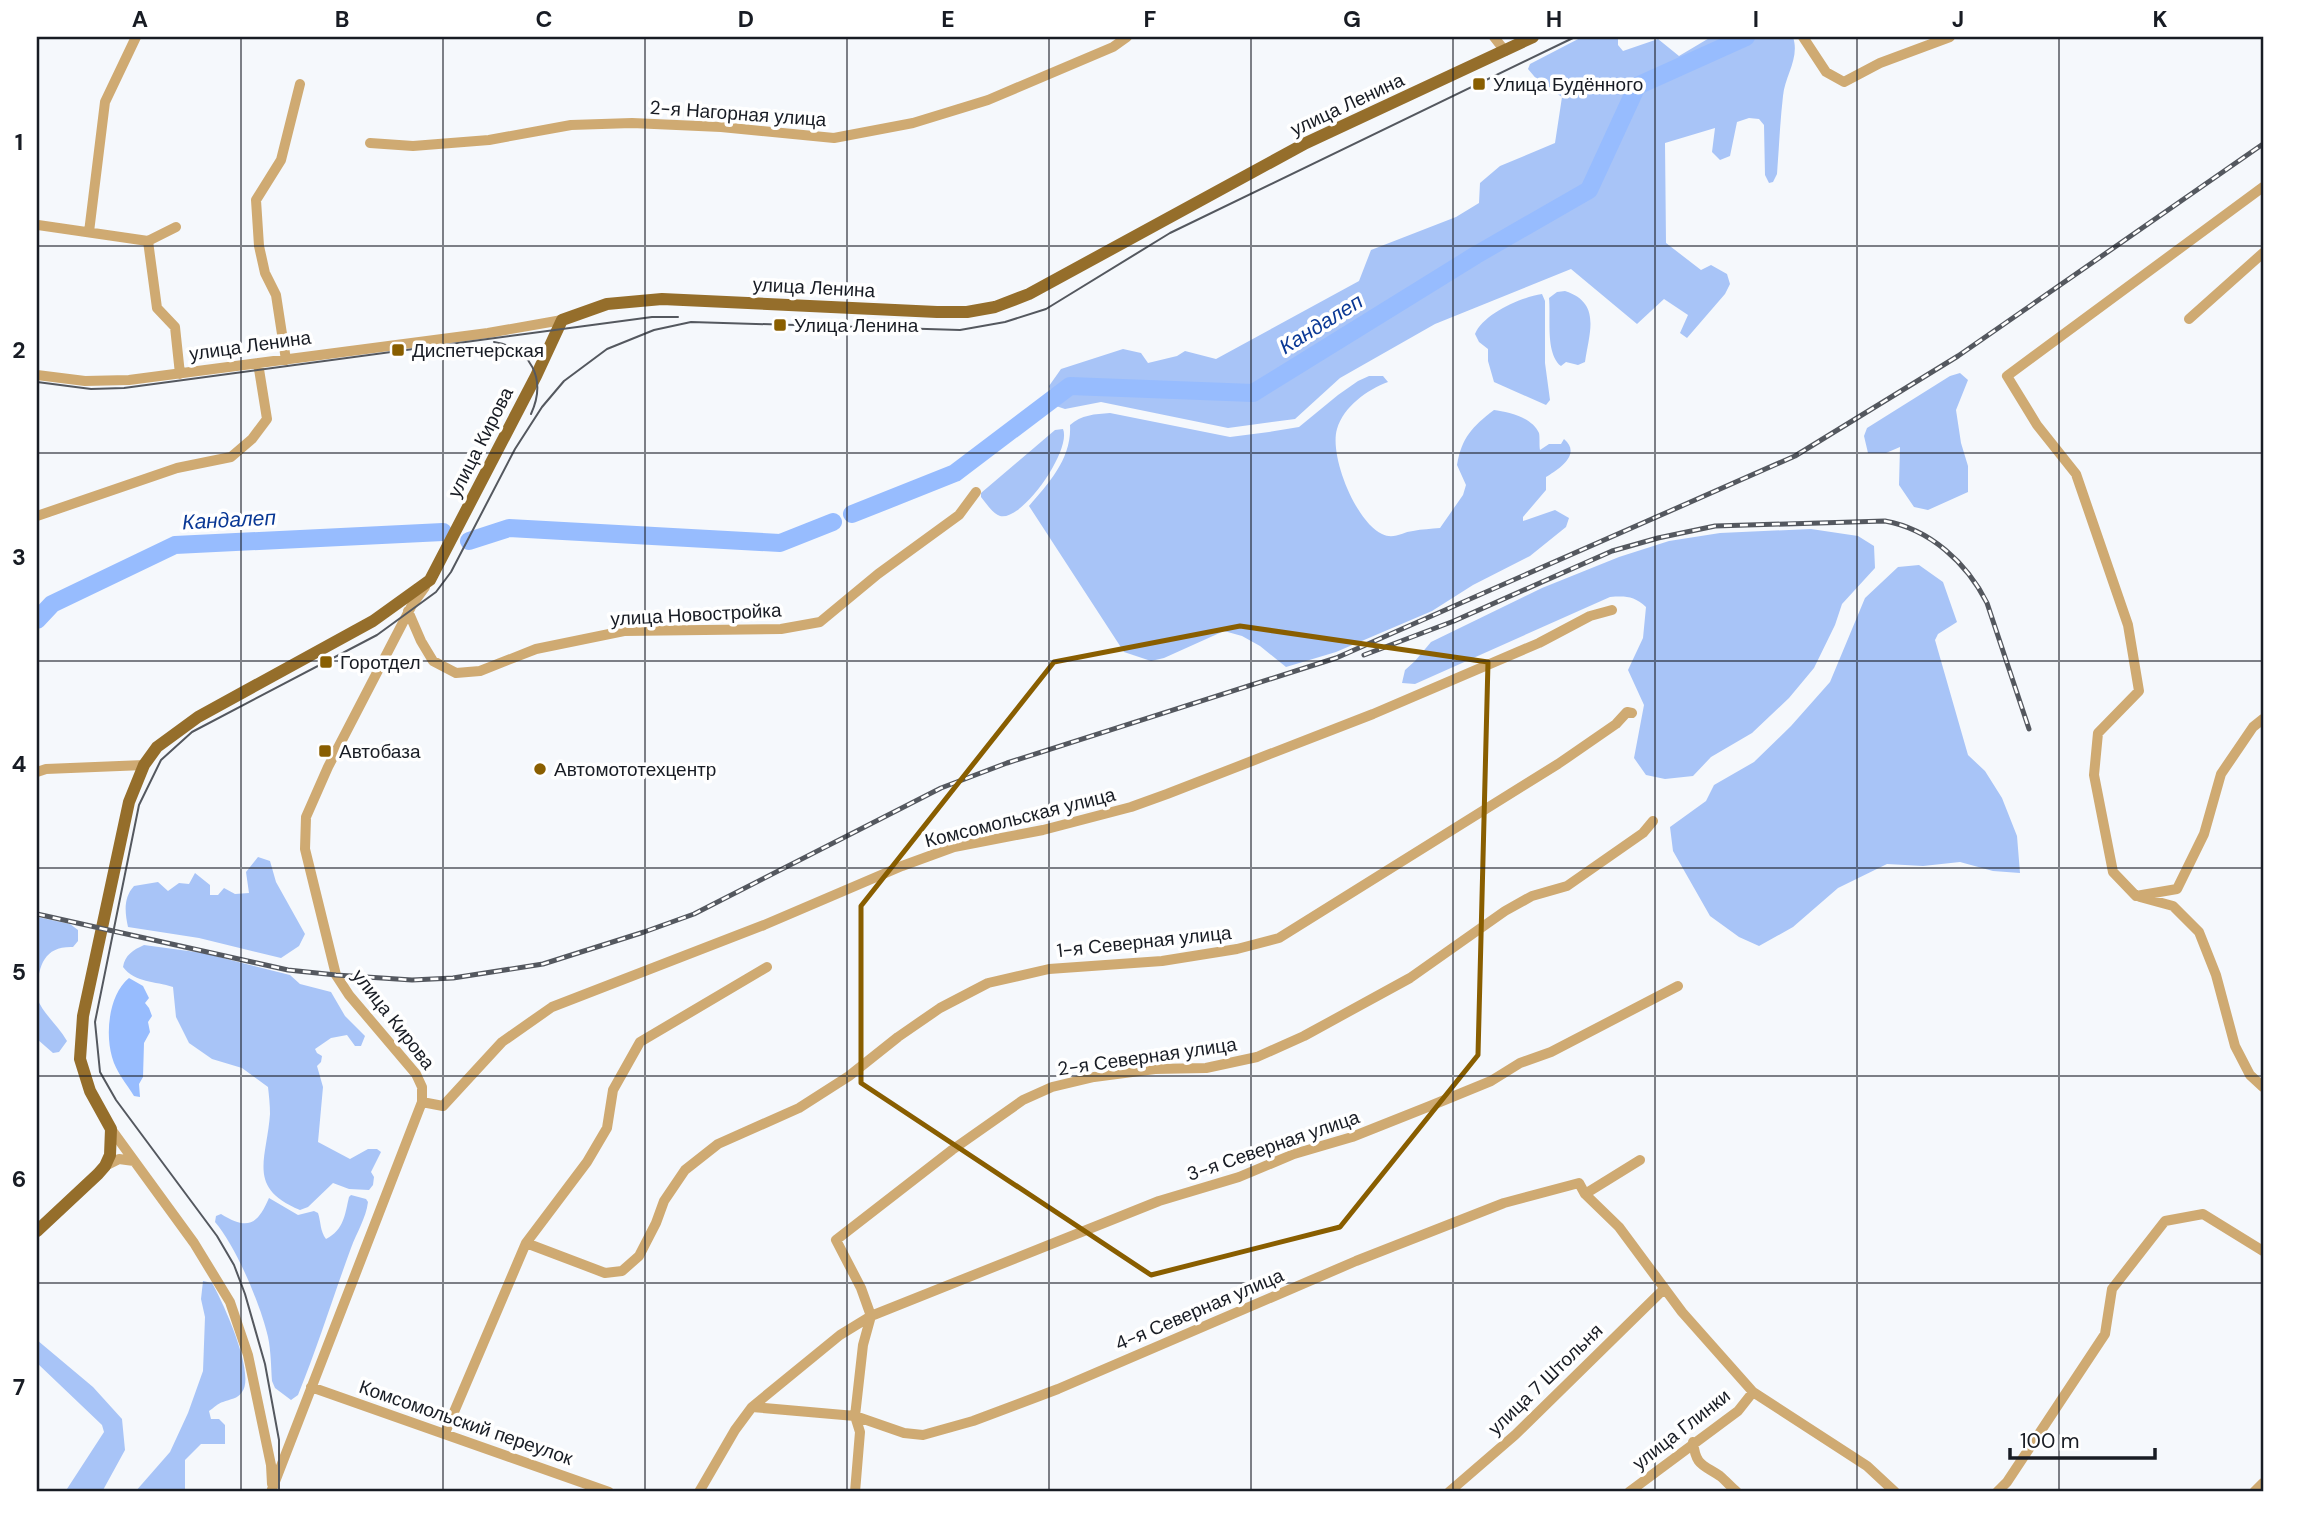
<svg xmlns="http://www.w3.org/2000/svg" width="2300" height="1529" font-family="'DM Sans',sans-serif">
<style>
.forest{fill:#a8c4f7}
.water{fill:#97bcfe}
.lines{fill:none;stroke-linecap:round;stroke-linejoin:round}
.river{stroke:#97bcfe;stroke-width:18}
.minor{stroke:#cfaa72;stroke-width:10}
.major{stroke:#956e2b;stroke-width:12}
.tram{stroke:#54585f;stroke-width:2}
.rail-casing{stroke:#54585f;stroke-width:5}
.rail{stroke:#fff;stroke-width:2.5;stroke-dasharray:8;stroke-linecap:butt}
.marked{fill:none;stroke:#895e00;stroke-width:5;stroke-linejoin:round}
.grid{fill:none;stroke:#181c24;stroke-width:2;stroke-opacity:0.55}
.poi-dot{fill:#895e00;stroke:#fff;stroke-width:2.5}
.labels{text-anchor:middle;stroke-width:7;stroke-linejoin:round;paint-order:stroke}
.poi-label{font-size:19px;fill:#181c24;stroke:#fff;text-anchor:start}
.street-label{font-size:19px;fill:#181c24;stroke:#fff}
.water-label{font-size:21px;font-style:italic;fill:#0a3895;stroke:#fff}
.neatline{fill:none;stroke:#181c24;stroke-width:2.5}
.grid-label{font-size:23px;text-anchor:middle;font-weight:bold;fill:#181c24}
</style>
<rect width="100%" height="100%" fill="#f5f8fc"/>
<path class="forest" d="M 1582,37 L 1618,37 L 1618,45 L 1623,51 L 1658,39 L 1679,56 L 1711,37 L 1793,37 C 1800,58 1785,75 1783,96 C 1780,122 1779,148 1777,174 L 1773,182 L 1769,183 L 1765,175 L 1764,125 L 1759,119 L 1749,118 L 1737,122 L 1730,156 L 1720,160 L 1712,152 L 1715,128 L 1665,143 L 1666,243 L 1701,270 L 1711,265 L 1727,274 L 1730,284 L 1725,294 L 1687,338 L 1680,333 L 1688,315 L 1664,299 L 1637,324 L 1571,269 L 1435,324 L 1340,378 L 1295,419 L 1228,428 L 1101,402 L 1065,409 L 1056,406 L 1049,386 L 1061,369 L 1123,349 L 1141,353 L 1148,363 L 1177,356 L 1185,351 L 1216,359 L 1359,281 L 1371,250 L 1456,217 L 1479,203 L 1480,183 L 1500,166 L 1555,143 L 1562,97 L 1539,82 L 1528,69 L 1530,64 Z
M 1565,291 C 1602,303 1589,333 1585,362 L 1578,365 L 1566,362 L 1561,366 C 1545,353 1551,318 1549,298 L 1557,292 Z
M 1542,294 L 1545,301 L 1545,363 L 1550,400 L 1546,405 L 1494,382 L 1488,361 L 1488,349 L 1479,342 L 1475,334 C 1483,314 1521,297 1542,294 Z
M 1960,373 L 1968,380 L 1956,410 L 1961,443 L 1968,466 L 1968,492 L 1928,510 L 1914,507 L 1899,485 L 1900,447 L 1886,453 L 1868,453 L 1864,436 L 1867,428 L 1950,376 Z
M 1369,376 L 1383,376 L 1388,382 C 1367,390 1344,406 1337,429 C 1329,456 1356,522 1382,534 C 1394,540 1402,532 1413,531 C 1422,529 1431,529 1440,528 L 1463,495 L 1466,485 L 1457,465 C 1462,437 1472,427 1494,410 C 1508,412 1532,417 1539,433 C 1540,437 1539,445 1540,450 L 1549,444 L 1561,444 L 1564,439 C 1582,454 1559,469 1546,477 L 1546,490 L 1523,517 L 1523,521 L 1555,510 L 1569,518 L 1566,527 L 1530,556 L 1473,585 L 1432,611 L 1336,652 L 1286,667 L 1260,646 L 1242,636 L 1224,631 L 1164,658 L 1151,661 L 1124,652 L 1029,506 C 1049,483 1072,458 1070,425 C 1081,415 1095,414 1110,413 L 1230,437 L 1269,432 L 1299,427 L 1338,395 L 1358,381 Z
M 1063,429 C 1072,450 1022,522 1000,516 C 993,514 986,503 981,497 L 981,493 L 1055,430 Z
M 1811,529 L 1858,536 L 1874,546 L 1875,568 L 1842,604 L 1835,625 L 1814,668 L 1789,698 L 1752,733 L 1711,757 L 1693,776 L 1665,779 L 1646,775 L 1634,758 L 1644,705 L 1628,670 L 1643,638 L 1646,607 C 1634,596 1626,596 1610,597 L 1415,684 L 1402,683 L 1405,670 L 1415,661 L 1431,642 L 1542,588 L 1619,557 L 1669,541 L 1720,533 Z
M 1919,565 L 1943,582 L 1957,622 L 1938,634 L 1935,640 L 1968,755 L 1985,771 L 2002,798 L 2017,836 L 2020,873 L 1993,871 L 1960,862 L 1923,866 L 1887,864 L 1838,888 L 1793,927 L 1759,946 L 1739,937 L 1710,916 L 1673,851 L 1670,827 L 1706,801 L 1714,785 L 1754,762 L 1791,726 L 1830,682 L 1865,598 L 1898,567 Z
M 258,857 L 270,861 L 276,882 L 305,934 L 299,946 L 281,958 L 199,938 L 128,927 C 125,913 123,898 134,886 L 158,882 L 168,891 L 179,883 L 189,884 L 195,873 L 210,885 L 210,895 L 218,895 L 224,888 L 235,894 L 249,893 L 246,872 Z
M 37,917 L 70,924 L 78,930 L 78,941 L 73,947 C 45,946 39,964 37,989 Z
M 144,945 L 203,953 L 290,975 L 300,984 L 331,992 L 345,1016 L 365,1036 L 361,1046 L 355,1046 L 347,1035 L 331,1038 L 315,1049 L 317,1053 L 322,1056 L 321,1062 L 317,1066 L 323,1087 L 318,1142 L 350,1159 L 368,1149 L 377,1149 L 381,1152 L 371,1172 L 374,1177 L 373,1185 L 369,1190 L 349,1189 L 333,1183 L 308,1207 L 300,1210 C 246,1188 267,1159 270,1114 C 270,1105 269,1096 268,1087 L 242,1068 L 212,1059 L 189,1043 L 176,1017 L 173,987 C 155,981 135,983 123,967 C 125,955 133,950 144,945 Z
M 37,998 C 43,1014 58,1025 67,1041 L 59,1052 L 53,1053 L 37,1039 Z
M 351,1195 L 366,1199 L 368,1202 C 366,1218 357,1232 351,1248 C 333,1297 318,1346 298,1395 L 291,1400 L 275,1388 L 272,1381 C 271,1367 271,1351 268,1337 C 261,1306 236,1246 215,1222 L 216,1216 L 221,1214 C 247,1230 257,1226 269,1198 L 298,1215 L 314,1211 L 318,1213 C 321,1222 320,1231 326,1239 C 344,1230 345,1214 349,1197 Z
M 203,1281 L 212,1283 C 223,1302 256,1374 242,1392 C 238,1399 230,1399 223,1402 C 218,1403 214,1408 209,1411 L 211,1419 L 219,1419 L 225,1425 L 225,1444 L 201,1444 L 185,1460 L 185,1492 L 135,1492 L 170,1452 L 188,1413 L 203,1371 L 205,1317 L 201,1299 Z
M 37,1340 L 93,1387 L 122,1419 L 125,1450 L 102,1492 L 65,1492 L 104,1432 L 102,1425 L 37,1363 Z"/>
<path class="water" d="M 129,978 L 143,986 L 149,998 L 145,1003 L 149,1008 L 152,1016 L 148,1022 L 150,1032 L 144,1043 L 143,1077 L 139,1084 L 140,1097 L 134,1096 C 126,1083 116,1072 112,1057 C 105,1033 109,994 129,978 Z"/>
<g class="lines">
<path class="river" d="M 852,514 L 955,473 L 1070,386 L 1253,393 L 1476,255 L 1589,190 L 1637,86 L 1746,37
M 469,541 L 509,528 L 780,543 L 833,522
M 37,620 L 52,604 L 175,545 L 443,532"/>
<path class="minor" d="M 1494,37 L 1505,51
M 1803,37 L 1826,72 L 1844,82 L 1880,63 L 1950,37
M 370,143 L 413,146 L 489,140 L 571,125 L 632,123 L 721,127 L 834,138 L 913,123 L 988,100 L 1113,47 L 1127,37
M 2263,187 L 2007,376 L 2037,425 L 2076,474 L 2128,625 L 2139,691 L 2098,733 L 2094,775 L 2113,872 L 2136,896 L 2177,889 L 2204,834 L 2221,774 L 2253,727 L 2263,719
M 38,225 L 148,241 L 157,308 L 175,327 L 180,374
M 89,232 L 105,102 L 136,37
M 148,241 L 176,227
M 2189,319 L 2263,253
M 286,360 L 276,295 L 265,273 L 259,246 L 256,200 L 281,160 L 300,84
M 37,375 L 85,381 L 129,380 L 488,333 L 562,320
M 37,516 L 177,468 L 231,457 L 252,439 L 267,419 L 258,363
M 408,611 L 421,641 L 433,661 L 456,673 L 480,671 L 536,649 L 624,631 L 781,629 L 820,622 L 878,574 L 959,515 L 976,492
M 37,772 L 46,769 L 144,765
M 2140,897 L 2173,906 L 2199,932 L 2216,975 L 2235,1046 L 2250,1075 L 2263,1087
M 422,1102 L 443,1106 L 502,1042 L 552,1007 L 764,925 L 902,866 L 954,847 L 1043,830 L 1131,807 L 1167,794 L 1373,714 L 1539,643 L 1590,616 L 1612,610
M 111,1129 L 194,1243 L 230,1302 L 248,1355 L 271,1465 L 272,1484
M 105,1166 L 119,1159 L 134,1161
M 1585,1194 L 1619,1227 L 1682,1312 L 1753,1392 L 1867,1466 L 1895,1492
M 526,1243 L 605,1273 L 622,1271 L 639,1256 L 656,1223 L 664,1201 L 685,1170 L 718,1144 L 799,1108 L 849,1076 L 898,1037 L 940,1008 L 988,983 L 1049,969 L 1162,961 L 1237,949 L 1279,938 L 1558,764 L 1616,724 L 1627,712 L 1632,713
M 871,1316 L 861,1288 L 836,1240 L 952,1150 L 1023,1100 L 1052,1087 L 1094,1077 L 1155,1069 L 1206,1068 L 1257,1057 L 1304,1036 L 1410,978 L 1505,911 L 1532,896 L 1567,886 L 1643,833 L 1653,821
M 311,1387 L 609,1492
M 752,1407 L 855,1416 L 904,1433 L 923,1435 L 973,1421 L 1058,1389 L 1356,1261 L 1504,1203 L 1579,1183 L 1585,1194 L 1640,1160
M 445,1433 L 526,1243 L 587,1162 L 607,1128 L 613,1090 L 640,1042 L 767,967
M 1693,1442 C 1696,1466 1702,1464 1720,1476 C 1726,1481 1731,1487 1737,1492
M 271,1492 L 422,1102 L 422,1087 L 416,1074 L 349,995 L 336,975 L 305,849 L 306,817 L 328,767 L 412,605 L 425,587
M 699,1492 L 735,1430 L 752,1407 L 840,1335 L 871,1316 L 1159,1201 L 1239,1177 L 1294,1154 L 1352,1137 L 1430,1106 L 1491,1081 L 1520,1063 L 1551,1052 L 1678,986
M 855,1492 L 860,1432 L 855,1416 L 863,1345 L 871,1316
M 1449,1492 L 1515,1435 L 1664,1289
M 1629,1492 L 1738,1411 L 1753,1392
M 1997,1492 L 2007,1482 L 2105,1334 L 2112,1289 L 2165,1221 L 2203,1214 L 2263,1251
M 2254,1492 L 2263,1483"/>
<path class="major" d="M 37,1231 L 98,1174 L 105,1166 L 110,1155 L 111,1129 L 90,1091 L 80,1059 L 83,1016 L 129,802 L 144,765 L 157,747 L 198,717 L 373,621 L 430,580 L 536,376 L 562,320 L 607,304 L 662,299 L 937,312 L 967,312 L 995,307 L 1029,294 L 1306,143 L 1533,37"/>
<path class="tram" d="M 494,342 C 531,348 547,379 531,414
M 37,382 L 91,389 L 124,388 L 652,317 L 678,317
M 279,1492 L 279,1440 L 265,1364 L 245,1294 L 234,1265 L 217,1236 L 116,1100 L 100,1072 L 95,1022 L 139,805 L 161,760 L 192,732 L 377,635 L 436,592 L 451,572 L 515,449 L 542,407 L 564,381 L 607,349 L 654,330 L 691,322 L 960,330 L 1005,322 L 1046,309 L 1170,233 L 1575,37"/>
<defs>
<path id="rail" d="M 1364,655 L 1454,621 L 1612,551 L 1658,538 L 1715,526 L 1885,521 C 1930,529 1967,563 1987,603 L 2029,729
M 37,914 L 288,970 L 336,975 L 412,980 L 453,978 L 543,964 L 644,932 L 694,914 L 941,788 L 1007,763 L 1336,658 L 1795,456 L 1958,356 L 2263,144"/>
</defs>
<use href="#rail" class="rail-casing"/>
<use href="#rail" class="rail"/>
</g>
<path class="marked" d="M 1240,626 L 1488,662 L 1478,1055 L 1340,1227 L 1151,1275 L 861,1083 L 861,906 L 1054,662 Z"/>
<path class="grid" d="M 241,37 L 241,1492M 443,37 L 443,1492M 645,37 L 645,1492M 847,37 L 847,1492M 1049,37 L 1049,1492M 1251,37 L 1251,1492M 1453,37 L 1453,1492M 1655,37 L 1655,1492M 1857,37 L 1857,1492M 2059,37 L 2059,1492M 37,246 L 2263,246M 37,453 L 2263,453M 37,661 L 2263,661M 37,868 L 2263,868M 37,1076 L 2263,1076M 37,1283 L 2263,1283"/>
<g class="poi-dot">
<rect x="1472" y="77" width="14" height="14" rx="3.5"/>
<rect x="773" y="318" width="14" height="14" rx="3.5"/>
<rect x="391" y="343" width="14" height="14" rx="3.5"/>
<rect x="319" y="655" width="14" height="14" rx="3.5"/>
<rect x="318" y="744" width="14" height="14" rx="3.5"/>
<circle cx="540" cy="769" r="7"/>
</g>
<g class="labels">
<g class="poi-label">
<text x="1493" y="91">Улица Будённого</text>
<text x="794" y="332">Улица Ленина</text>
<text x="412" y="357">Диспетчерская</text>
<text x="340" y="669">Горотдел</text>
<text x="339" y="758">Автобаза</text>
<text x="554" y="776">Автомототехцентр</text>
</g>
<g class="street-label">
<text transform="translate(1347 104) rotate(-25)" y="7">улица Ленина</text>
<text transform="translate(738 113) rotate(4)" y="7">2-я Нагорная улица</text>
<text transform="translate(814 287) rotate(3)" y="7">улица Ленина</text>
<text transform="translate(250 345) rotate(-8)" y="7">улица Ленина</text>
<text transform="translate(480 442) rotate(-63)" y="7">улица Кирова</text>
<text transform="translate(696 614) rotate(-3)" y="7">улица Новостройка</text>
<text transform="translate(1020 817) rotate(-14)" y="7">Комсомольская улица</text>
<text transform="translate(1144 941) rotate(-6)" y="7">1-я Северная улица</text>
<text transform="translate(394 1019) rotate(52)" y="7">улица Кирова</text>
<text transform="translate(1147 1056) rotate(-8)" y="7">2-я Северная улица</text>
<text transform="translate(1273 1145) rotate(-19)" y="7">3-я Северная улица</text>
<text transform="translate(1199 1309) rotate(-23)" y="7">4-я Северная улица</text>
<text transform="translate(1545 1379) rotate(-44)" y="7">улица 7 Штольня</text>
<text transform="translate(466 1422) rotate(19)" y="7">Комсомольский переулок</text>
<text transform="translate(1681 1429) rotate(-38)" y="7">улица Глинки</text>
</g>
<g class="water-label">
<text transform="translate(1321 324) rotate(-32)" y="7">Кандалеп</text>
<text transform="translate(229 520) rotate(-3)" y="7">Кандалеп</text>
</g>
</g>
<rect width="2300" height="1529" fill="none" stroke="#ffffff" stroke-width="77"/>
<path d="M2010 1448v10h145v-10" fill="none" stroke="#181c24" stroke-width="3.5"/>
<text x="2020" y="1448" font-size="21" fill="#181c24" stroke="#ffffff" stroke-width="5" paint-order="stroke">100 m</text>
<rect x="38" y="38" width="2224" height="1452" class="neatline"/>
<g class="grid-label">
<text x="140" y="27">A</text>
<text x="342" y="27">B</text>
<text x="544" y="27">C</text>
<text x="746" y="27">D</text>
<text x="948" y="27">E</text>
<text x="1150" y="27">F</text>
<text x="1352" y="27">G</text>
<text x="1554" y="27">H</text>
<text x="1756" y="27">I</text>
<text x="1958" y="27">J</text>
<text x="2160" y="27">K</text>
<text x="19" y="150">1</text>
<text x="19" y="358">2</text>
<text x="19" y="565">3</text>
<text x="19" y="772">4</text>
<text x="19" y="980">5</text>
<text x="19" y="1187">6</text>
<text x="19" y="1395">7</text>
</g>
</svg>
